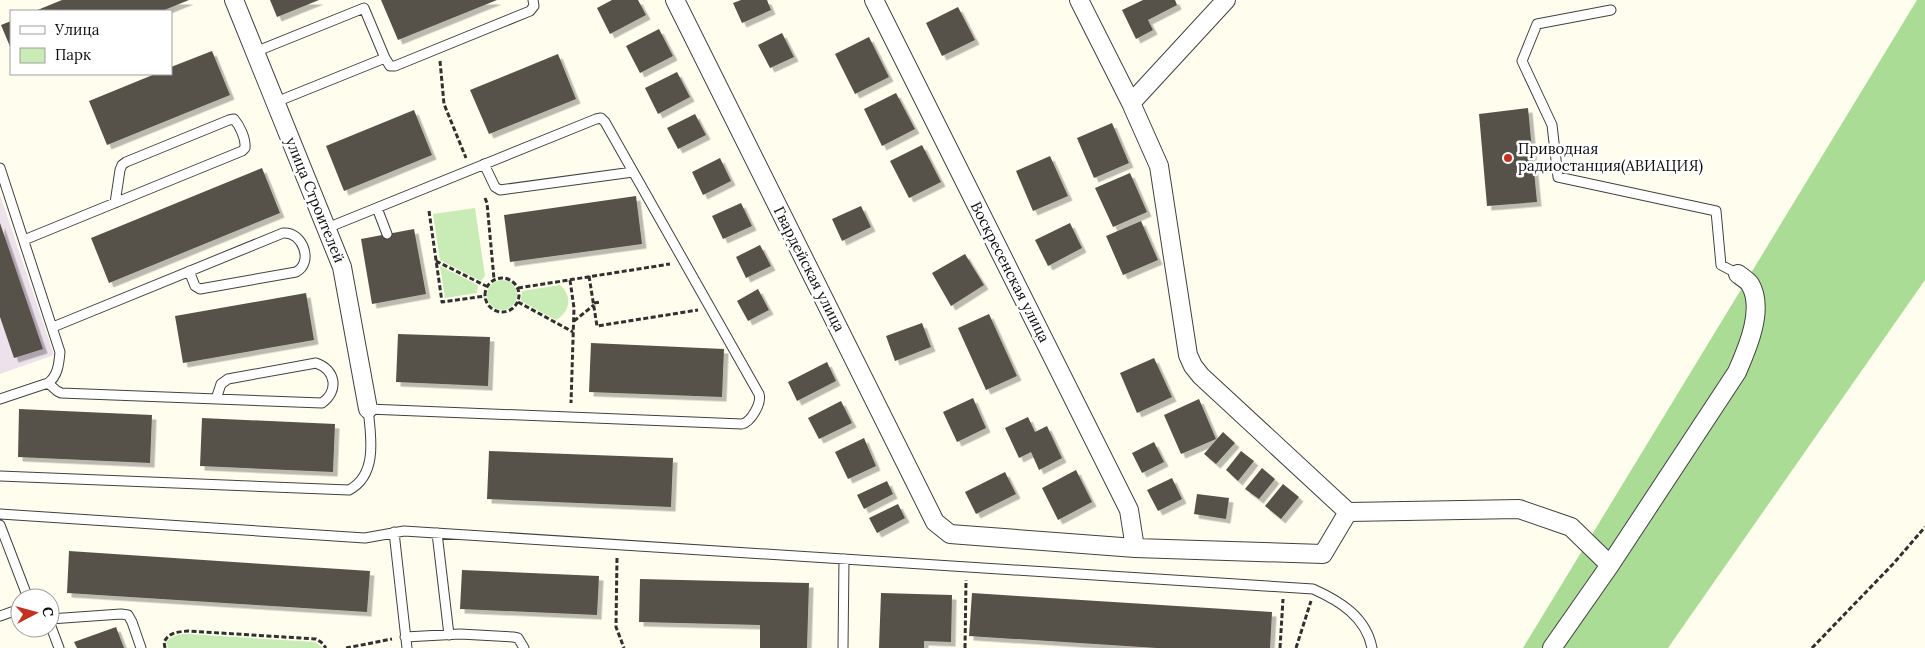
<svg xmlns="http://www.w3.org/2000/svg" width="1925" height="648" font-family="Lora,serif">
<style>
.industrial{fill:#ede1ec}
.green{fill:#c9ebb6}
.forest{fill:#aadc95}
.building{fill:#575149;filter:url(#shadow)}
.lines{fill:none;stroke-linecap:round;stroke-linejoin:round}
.service-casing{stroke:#414141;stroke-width:11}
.minor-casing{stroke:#414141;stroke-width:20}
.path{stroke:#303030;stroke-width:3;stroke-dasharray:5 2.5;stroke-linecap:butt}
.service{stroke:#fff;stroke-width:9}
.minor{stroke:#fff;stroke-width:18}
.poi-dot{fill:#c33220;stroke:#fff;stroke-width:2}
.labels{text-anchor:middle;stroke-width:5;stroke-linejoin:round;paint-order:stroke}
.poi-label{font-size:15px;fill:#0e0e0e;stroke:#fff;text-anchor:start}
.street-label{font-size:15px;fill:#0e0e0e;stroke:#fff}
</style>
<defs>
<filter id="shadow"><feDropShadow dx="4.5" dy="4.5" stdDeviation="0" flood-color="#0004"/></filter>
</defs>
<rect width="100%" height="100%" fill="#fffeee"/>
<path class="industrial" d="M 0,195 L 54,355 L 0,374 Z"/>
<path class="green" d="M 475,208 L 485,276 L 481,281 L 440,260 L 433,214 Z
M 440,266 L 478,285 L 477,293 L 445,298 Z
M487 295a15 15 0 1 1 30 0a15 15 0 1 1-30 0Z
M 560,285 C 573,296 570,312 556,320 L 521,301 L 522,291 Z
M 188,634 L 315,642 L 323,648 L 168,648 L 166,642 C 173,635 179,634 188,634 Z"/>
<path class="forest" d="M 1917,0 L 1925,0 L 1925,280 L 1668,648 L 1523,648 Z"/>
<path class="building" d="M 62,0 L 189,0 L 162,11 L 35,11 Z
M 270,0 L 319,0 L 277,17 Z
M 381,0 L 497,0 L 398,40 Z
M 612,0 L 638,0 L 646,15 L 610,34 L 597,8 Z
M 741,0 L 767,0 L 771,10 L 742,23 L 733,3 Z
M 1143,0 L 1175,0 L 1177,5 L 1148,20 L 1153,30 L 1136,39 L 1122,10 Z
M 958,7 L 975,40 L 942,56 L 926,23 Z
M 11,21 L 11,49 L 1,25 Z
M 659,29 L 673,56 L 640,73 L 626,46 Z
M 782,33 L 794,57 L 770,68 L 758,45 Z
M 869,37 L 889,77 L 855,94 L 835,54 Z
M 212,51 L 230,95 L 107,145 L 89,101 L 155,74 L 171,74 L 171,67 Z
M 558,54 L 576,99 L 489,134 L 470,90 Z
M 677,72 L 690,97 L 658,114 L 645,88 Z
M 896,93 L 915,129 L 882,146 L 864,109 Z
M 1528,108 L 1537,202 L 1487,206 L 1479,114 Z
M 414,110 L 432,155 L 344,191 L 326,146 Z
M 695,114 L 706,135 L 678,149 L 667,128 Z
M 1112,123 L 1129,163 L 1094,178 L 1077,138 Z
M 922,145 L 941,182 L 909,198 L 890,161 Z
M 1050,156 L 1068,196 L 1033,211 L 1016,171 Z
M 720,158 L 731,181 L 703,195 L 692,172 Z
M 262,168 L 280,213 L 109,283 L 91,238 Z
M 1130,173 L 1147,212 L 1113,227 L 1095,188 Z
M 636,196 L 642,244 L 510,262 L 504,215 Z
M 741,203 L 752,226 L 723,239 L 712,216 Z
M 861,206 L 871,227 L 842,241 L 832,219 Z
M 1141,221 L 1158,260 L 1123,275 L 1106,236 Z
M 0,223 L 43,349 L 14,358 L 0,317 Z
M 1070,223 L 1082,248 L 1048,266 L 1035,240 Z
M 414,229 L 426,294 L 372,304 L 361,239 Z
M 760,245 L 771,266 L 746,278 L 736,257 Z
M 965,254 L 984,285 L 951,306 L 932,273 Z
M 758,289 L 769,310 L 748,321 L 737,301 Z
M 306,293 L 314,340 L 183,363 L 175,316 Z
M 989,314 L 1017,376 L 986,390 L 958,328 Z
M 922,323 L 931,347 L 895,361 L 886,336 Z
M 398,334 L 490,337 L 488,386 L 396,382 Z
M 591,343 L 724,349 L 722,397 L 589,392 Z
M 1154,358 L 1172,397 L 1137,413 L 1120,373 Z
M 827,362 L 836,381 L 797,401 L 788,382 Z
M 973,398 L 986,428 L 957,442 L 943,412 Z
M 1199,399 L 1216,439 L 1181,454 L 1164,415 Z
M 841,401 L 852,423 L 819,439 L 808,418 Z
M 19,409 L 152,415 L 150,463 L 18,457 Z
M 1028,417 L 1035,432 L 1047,426 L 1062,458 L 1039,470 L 1031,452 L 1019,458 L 1005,428 Z
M 202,418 L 335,424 L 333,472 L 200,466 Z
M 1223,432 L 1235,443 L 1216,464 L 1204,454 Z
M 864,438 L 876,466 L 848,479 L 835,452 Z
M 1154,442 L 1164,462 L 1142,473 L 1132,453 Z
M 489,451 L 673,458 L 671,507 L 487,499 Z
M 1241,451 L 1254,461 L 1238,481 L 1226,470 Z
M 1262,468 L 1275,479 L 1259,499 L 1245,489 Z
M 1076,470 L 1092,502 L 1058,520 L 1042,488 Z
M 1005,472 L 1016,494 L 976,514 L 965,492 Z
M 1172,478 L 1182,499 L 1158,511 L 1147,490 Z
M 887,481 L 893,494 L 864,509 L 857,495 Z
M 1283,484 L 1299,497 L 1281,519 L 1265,506 Z
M 1197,494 L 1229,498 L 1226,519 L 1194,514 Z
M 898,504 L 905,518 L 877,533 L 869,518 Z
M 69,551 L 370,571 L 367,612 L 67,593 Z
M 462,570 L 599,576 L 597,615 L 460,609 Z
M 640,579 L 809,583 L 807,648 L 760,648 L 760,625 L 639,622 Z
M 881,593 L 952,595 L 951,642 L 924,641 L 924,648 L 879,648 Z
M 972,593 L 1272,612 L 1270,648 L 1157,648 L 969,636 Z
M 116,627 L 124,648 L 77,648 L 74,642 Z"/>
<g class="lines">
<defs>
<path id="service" d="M 1611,10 L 1537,24 L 1522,61 L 1552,125 L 1558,177 L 1716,211 L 1721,265 L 1738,274
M 255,52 L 364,8 L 385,58
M 276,102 L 385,58 L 390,66 L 395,66 L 530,11 L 534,6 L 533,0
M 484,164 L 495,187 L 500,190 L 633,172
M 0,168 L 60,352 C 59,363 58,376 48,383 L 0,399
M 377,208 L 387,234
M 24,240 L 242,151 L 245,148 C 246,139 240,126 234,119 L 229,120 L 126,162 L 122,165 L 120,170 L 115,203
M 53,327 C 129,296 206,265 283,233 C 303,231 314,263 296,272 L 200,289 L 195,286 L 189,271
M 48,383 L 57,391 L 61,393 L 322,403 C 339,391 336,370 316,363 L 228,379 L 221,384 L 216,399
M 0,476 L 349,490 C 378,475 371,436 368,409 L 742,424 C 751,422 762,403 759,394 L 605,122 L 601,118 L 596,119 L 327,228
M 0,514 L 365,538 L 404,531 L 1313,589 C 1340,601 1366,617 1372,648
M 0,525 L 28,598
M 394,532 L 407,648
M 437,533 L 449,635
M 0,616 L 20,609
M 50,619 L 121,614 L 128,615 L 132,622 L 141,648
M 50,624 L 59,648
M 405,637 L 460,634 L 513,637 L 518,638 L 524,648
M 843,648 L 844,559"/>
<path id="minor" d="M 234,0 L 342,267 L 368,409
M 675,0 L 935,522 L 950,534 L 1135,548 L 1323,554 L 1348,512
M 874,0 L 1129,510 L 1135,548
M 1079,0 L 1131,103 L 1159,166 L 1188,355 L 1193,366 L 1201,376 L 1348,512 L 1519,509 L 1571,527 L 1610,565
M 1131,103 L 1226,0
M 1552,648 L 1610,565 L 1737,372 C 1747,349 1765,309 1750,284 C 1748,281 1742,277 1738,274"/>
</defs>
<use href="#service" class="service-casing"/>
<use href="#minor" class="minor-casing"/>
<path class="path" d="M 440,61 L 444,104 L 466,158
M 485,198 L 487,203 L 494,279
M 429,211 L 442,302 L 485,296
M 436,261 L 486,286
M 589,276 L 597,326 L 698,310
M485 295a17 17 0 1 1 34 0a17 17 0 1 1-34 0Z
M 570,280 L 574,308 L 571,403
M 518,288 L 670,264
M 518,302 L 573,332
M 594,303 L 601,302
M 574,321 L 594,305
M 617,558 L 616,627 L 624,648
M 165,648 L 164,642 C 169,632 178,632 188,631 L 316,639 L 321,642 L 326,648
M 346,648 L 392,639
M 965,648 L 966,580
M 1280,648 L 1283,599
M 1296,648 L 1311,601
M 1812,648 L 1894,563 L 1925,527"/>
<use href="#service" class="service"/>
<use href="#minor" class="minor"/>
</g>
<circle class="poi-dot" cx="1508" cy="158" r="5"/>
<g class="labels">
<g class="poi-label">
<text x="1518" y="154">Приводная<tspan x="1518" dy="17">радиостанция(АВИАЦИЯ)</tspan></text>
</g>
<g class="street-label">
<text transform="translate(315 200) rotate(68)" y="5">улица Строителей</text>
<text transform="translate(809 269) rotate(63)" y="5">Гвардейская улица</text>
<text transform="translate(1010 272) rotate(63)" y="5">Воскресенская улица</text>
</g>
</g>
<rect x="10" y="10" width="162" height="65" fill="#ffffff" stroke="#9f9f9f"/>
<rect x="20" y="26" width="25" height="8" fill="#ffffff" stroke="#9f9f9f"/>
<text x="55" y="35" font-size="15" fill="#0e0e0e">Улица</text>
<rect x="20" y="48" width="25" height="15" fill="#c9ebb6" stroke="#9f9f9f"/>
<text x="55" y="60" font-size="15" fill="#0e0e0e">Парк</text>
<g transform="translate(35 613) rotate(84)"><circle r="24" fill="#ffffff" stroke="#9f9f9f"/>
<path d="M0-4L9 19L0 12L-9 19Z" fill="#c33220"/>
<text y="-8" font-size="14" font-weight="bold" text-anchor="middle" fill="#0e0e0e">С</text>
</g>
</svg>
